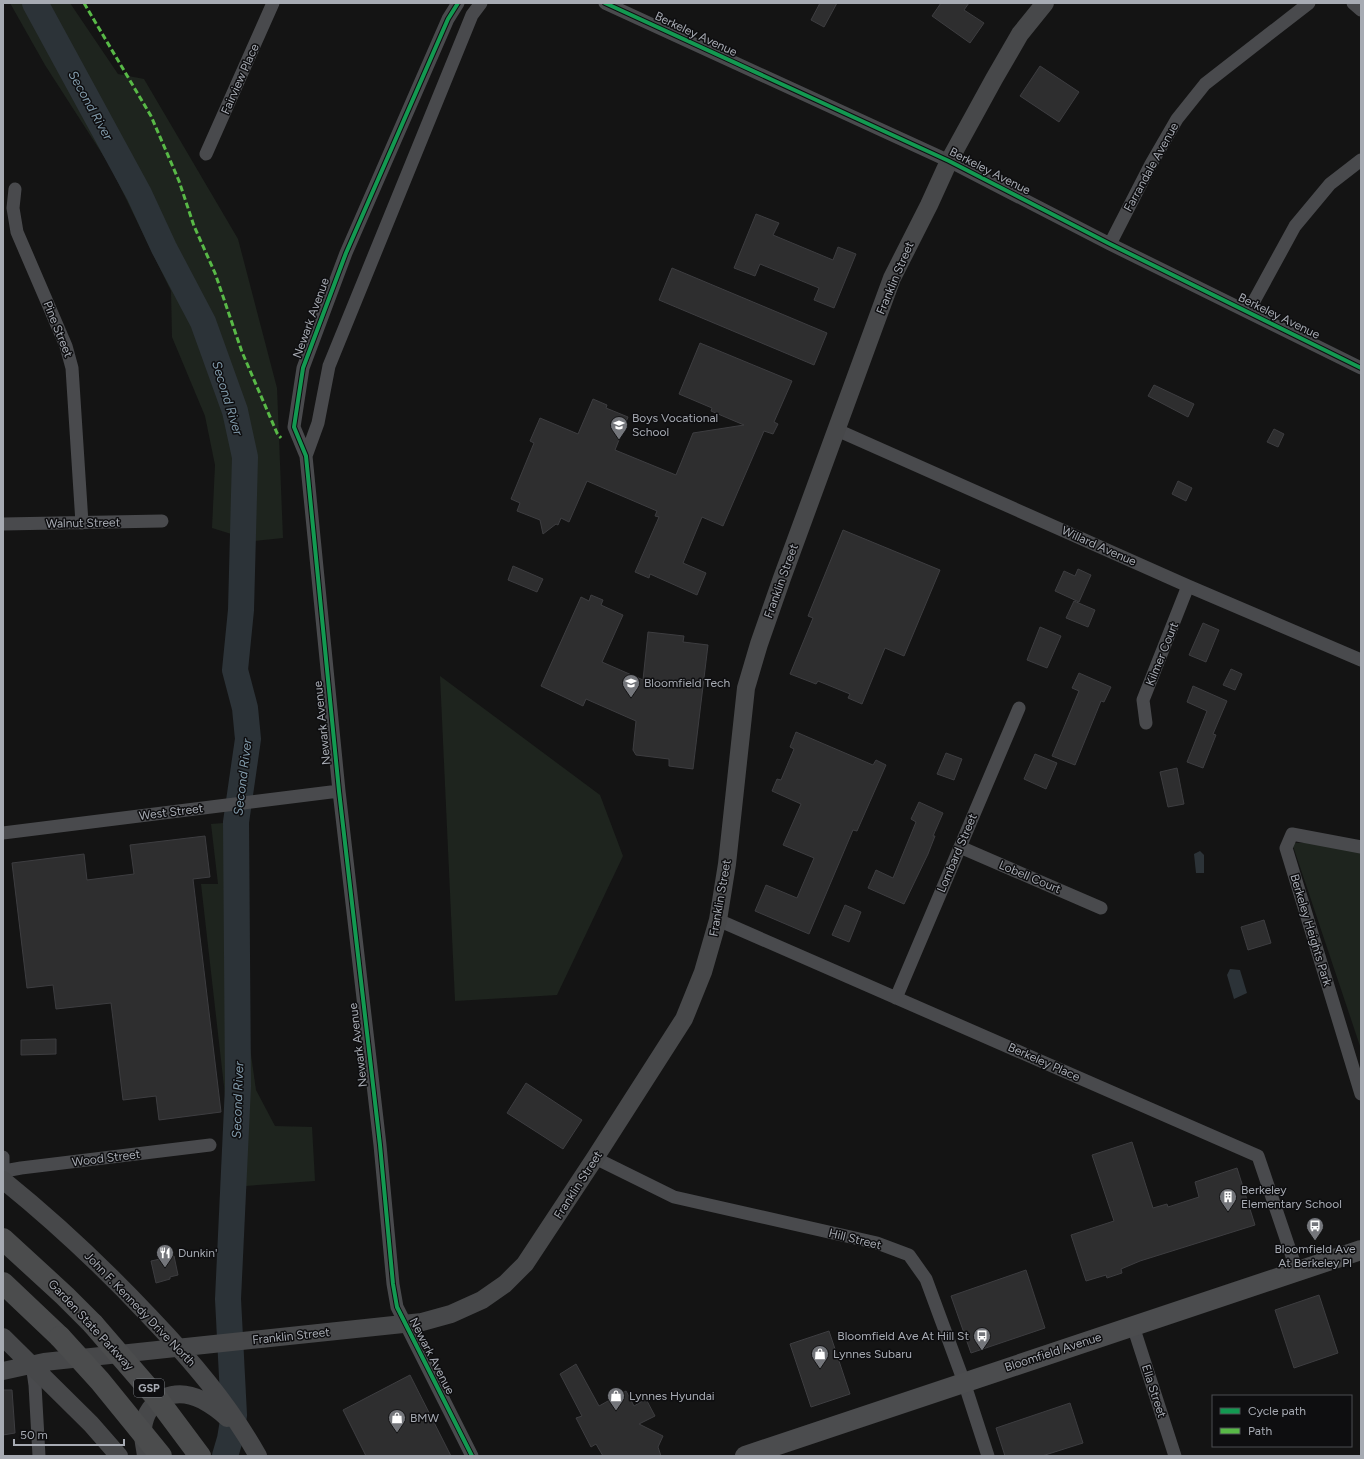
<svg xmlns="http://www.w3.org/2000/svg" width="1364" height="1459" font-family="Figtree,sans-serif">
<style>
.green{fill:#1e241e}
.water{fill:#2c3338}
.lines{fill:none;stroke-linecap:round;stroke-linejoin:round}
.river{stroke:#2c3338;stroke-width:26}
.building{fill:#2e2e2f;stroke:#3d3d40}
.minor{stroke:#494a4d;stroke-width:13}
.secondary{stroke:#47484a;stroke-width:18}
.primary{stroke:#4b4c4e;stroke-width:20}
.motorway{stroke:#4b4c4d;stroke-width:22}
.motorway-bridge{stroke:#4b4c4d;stroke-width:22}
.quiet{stroke:#58b947;stroke-width:3;stroke-dasharray:6 3;stroke-linecap:butt}
.cycleway-casing{stroke:#0e0e10;stroke-width:6}
.cycleway{stroke:#139951;stroke-width:4}
.labels{text-anchor:middle;stroke-width:3;stroke-linejoin:round;paint-order:stroke}
.shield{fill:#0e0e10;stroke:#797c82;stroke-width:1}
.shield-label{font-size:11px;font-weight:bold;fill:#a7abb3}
.street-label{font-size:12px;fill:#a7abb3;stroke:#0e0e10}
.poi-label{font-size:12px;fill:#a7abb3;stroke:#0e0e10;text-anchor:start}
.water-label{font-size:13px;font-style:italic;fill:#819aaa;stroke:#0e0e10}
</style>
<rect width="100%" height="100%" fill="#141414"/>
<path class="green" d="M 10,3 L 70,3 L 118,74 L 144,79 L 238,239 L 277,388 L 283,538 L 254,541 L 212,528 L 215,465 L 205,416 L 172,337 L 171,291 L 110,166 L 45,65 Z
M 440,676 L 600,795 L 623,856 L 557,995 L 455,1001 Z
M 236,822 L 237,956 L 256,1090 L 275,1126 L 312,1127 L 315,1181 L 245,1186 L 226,1104 L 201,884 L 218,884 L 211,824 Z
M 1292,843 L 1309,843 L 1361,850 L 1361,1049 Z"/>
<path class="water" d="M 1200,851 L 1204,855 L 1204,873 L 1196,873 L 1194,854 Z
M 1230,969 L 1240,970 L 1247,993 L 1234,999 L 1227,975 Z"/>
<g class="lines">
<path class="river" d="M 35,3 L 139,194 L 164,248 L 203,322 L 235,411 L 245,457 L 241,610 L 235,670 L 245,708 L 248,739 L 236,822 L 238,1086 L 228,1299 L 234,1415 L 230,1439 L 225,1456"/>
</g>
<path class="building" d="M 820,3 L 837,3 L 824,27 L 811,20 Z
M 941,3 L 969,3 L 964,10 L 984,23 L 970,43 L 932,16 Z
M 1040,66 L 1079,92 L 1059,122 L 1020,96 Z
M 756,214 L 779,223 L 773,235 L 833,260 L 838,247 L 856,254 L 834,308 L 814,300 L 819,288 L 760,264 L 755,276 L 734,268 Z
M 672,268 L 827,333 L 814,365 L 659,300 Z
M 700,343 L 792,381 L 774,422 L 778,424 L 773,434 L 764,431 L 723,526 L 702,517 L 683,563 L 706,573 L 697,595 L 650,574 L 649,578 L 635,572 L 659,517 L 655,516 L 657,511 L 587,481 L 569,522 L 561,518 L 558,525 L 556,524 L 543,534 L 540,520 L 517,511 L 520,503 L 511,499 L 534,443 L 530,441 L 540,418 L 578,434 L 593,399 L 607,405 L 606,408 L 628,417 L 615,450 L 676,475 L 693,433 L 744,425 L 711,411 L 712,408 L 679,394 Z
M 1154,385 L 1194,404 L 1188,417 L 1148,396 Z
M 1274,429 L 1284,434 L 1278,447 L 1267,442 Z
M 1178,481 L 1192,488 L 1186,501 L 1172,494 Z
M 843,530 L 940,570 L 904,656 L 885,648 L 862,704 L 848,698 L 850,694 L 818,681 L 816,684 L 790,674 L 813,618 L 808,616 Z
M 513,566 L 543,579 L 537,592 L 508,580 Z
M 1078,569 L 1091,575 L 1079,602 L 1055,591 L 1064,571 L 1075,576 Z
M 591,595 L 603,600 L 601,605 L 623,615 L 602,662 L 643,680 L 648,632 L 684,636 L 683,642 L 708,645 L 693,769 L 669,766 L 669,759 L 636,755 L 633,750 L 636,721 L 586,699 L 583,706 L 541,686 L 581,597 L 589,601 Z
M 1074,601 L 1095,610 L 1088,627 L 1066,618 Z
M 1203,623 L 1219,630 L 1206,662 L 1189,655 Z
M 1040,627 L 1061,636 L 1047,668 L 1027,660 Z
M 1231,669 L 1242,674 L 1235,690 L 1223,685 Z
M 1079,673 L 1111,687 L 1104,702 L 1101,701 L 1075,765 L 1052,756 L 1079,691 L 1072,688 Z
M 1193,686 L 1227,701 L 1213,734 L 1216,735 L 1203,768 L 1187,762 L 1207,711 L 1187,702 Z
M 796,732 L 873,765 L 876,760 L 886,765 L 857,831 L 853,830 L 809,934 L 755,911 L 766,885 L 797,898 L 814,858 L 783,845 L 801,804 L 772,791 L 777,779 L 781,780 L 794,749 L 790,747 Z
M 946,753 L 962,759 L 954,780 L 937,774 Z
M 1035,754 L 1057,763 L 1046,789 L 1024,779 Z
M 1177,768 L 1184,804 L 1168,807 L 1160,772 Z
M 919,802 L 943,813 L 933,836 L 935,836 L 928,854 L 904,904 L 868,888 L 876,870 L 893,878 L 916,822 L 911,819 Z
M 205,836 L 210,877 L 193,879 L 221,1112 L 159,1120 L 156,1096 L 123,1100 L 111,1003 L 56,1009 L 53,985 L 27,988 L 12,863 L 84,854 L 87,880 L 134,874 L 130,845 Z
M 845,905 L 861,912 L 849,942 L 832,935 Z
M 1264,920 L 1271,943 L 1248,950 L 1241,927 Z
M 56,1039 L 56,1054 L 21,1055 L 21,1040 Z
M 526,1083 L 582,1120 L 563,1149 L 507,1113 Z
M 1132,1142 L 1153,1208 L 1167,1204 L 1168,1207 L 1199,1197 L 1195,1182 L 1237,1168 L 1255,1225 L 1140,1261 L 1121,1269 L 1122,1273 L 1107,1278 L 1106,1275 L 1086,1281 L 1071,1235 L 1114,1221 L 1092,1155 Z
M 174,1256 L 178,1275 L 170,1277 L 170,1279 L 156,1283 L 151,1261 Z
M 1026,1270 L 1045,1328 L 971,1353 L 951,1296 Z
M 1319,1295 L 1338,1353 L 1294,1368 L 1275,1310 Z
M 829,1331 L 850,1394 L 811,1407 L 790,1344 Z
M 576,1364 L 599,1406 L 626,1391 L 634,1406 L 646,1399 L 655,1416 L 639,1424 L 663,1436 L 658,1447 L 661,1456 L 603,1456 L 596,1444 L 591,1447 L 576,1418 L 582,1416 L 560,1374 Z
M 410,1375 L 451,1456 L 366,1456 L 343,1410 Z
M 3,1390 L 12,1390 L 15,1433 L 3,1435 Z
M 1070,1403 L 1083,1443 L 1042,1456 L 1005,1456 L 996,1428 Z"/>
<g class="lines">
<path class="minor" d="M 458,3 L 448,19 L 346,253 L 303,368 L 294,427 L 306,456 L 339,791 L 380,1145 L 393,1284 L 397,1307 L 472,1456
M 605,3 L 949,161 L 1110,244 L 1361,368
M 1353,3 L 1361,10
M 206,154 L 273,3
M 15,189 L 13,208 L 17,232 L 66,346 L 72,368 L 82,523
M 1110,244 L 1151,164 L 1177,119 L 1205,84 L 1309,3
M 1248,312 L 1295,226 L 1330,184 L 1361,160
M 837,430 L 1188,586 L 1361,660
M 306,456 L 318,423 L 329,366 L 472,15 L 481,3
M 3,524 L 162,521
M 1146,723 L 1143,700 L 1188,586
M 3,833 L 339,791
M 960,847 L 1101,908
M 1361,847 L 1292,834 L 1286,848 L 1361,1094
M 718,920 L 1258,1156 L 1297,1271
M 896,998 L 1019,708
M 3,1157 L 3,1166
M 595,1158 L 674,1197 L 877,1243 L 909,1255 L 926,1279 L 964,1382 L 988,1456
M 3,1174 L 10,1170 L 21,1168 L 210,1145
M 1133,1326 L 1175,1456
M 32,1364 L 35,1385 L 39,1456"/>
<path class="secondary" d="M 3,1180 C 55,1222 104,1268 150,1317 C 191,1360 229,1404 258,1456
M 3,1337 L 91,1424 L 119,1456
M 3,1371 L 44,1362 L 422,1322 L 451,1314 L 482,1300 L 505,1284 L 525,1264 L 595,1158 L 684,1019 L 703,972 L 718,920 L 727,864 L 746,688 L 759,644 L 782,578 L 892,278 L 929,205 L 949,161 L 994,79 L 1020,34 L 1045,3
M 146,1456 C 145,1447 142,1437 143,1428 C 147,1397 176,1387 202,1400 C 211,1405 220,1411 227,1418"/>
<path class="primary" d="M 745,1456 L 1361,1250"/>
<path class="motorway" d="M 3,1239 L 65,1296 L 93,1324
M 3,1283 L 60,1337"/>
<path class="motorway-bridge" d="M 93,1324 L 156,1397 L 200,1456
M 60,1337 L 100,1381 L 161,1456"/>
<path class="quiet" d="M 84,3 L 151,116 L 179,181 L 194,226 L 215,273 L 242,352 L 277,433 L 281,438"/>
<defs>
<path id="cycleway" d="M 458,3 L 448,19 L 346,253 L 303,368 L 294,427 L 306,456 L 339,791 L 380,1145 L 393,1284 L 397,1307 L 472,1456
M 605,3 L 949,161 L 1110,244 L 1361,368"/>
</defs>
<use href="#cycleway" class="cycleway-casing"/>
<use href="#cycleway" class="cycleway"/>
</g>
<defs>
<symbol id="school-pin" viewBox="-11 -11 22 30"><path d="M0 17L-7.5 6A9.5 9.5 0 1 1 7.5 6Z" fill="#74767b" stroke="#0e0e10"/><path d="M0-5L7-2L0 1L-7-2ZM-4 1L0 2.5L4 1V4Q0 6-4 4Z" fill="#fff"/></symbol>
<symbol id="building-pin" viewBox="-11 -11 22 30"><path d="M0 17L-7.5 6A9.5 9.5 0 1 1 7.5 6Z" fill="#74767b" stroke="#0e0e10"/><path d="M-4-6H4V6H1V3H-1V6H-4ZM-2.5-4.3h1.7v1.8h-1.7ZM.8-4.3h1.7v1.8H.8ZM-2.5-1h1.7V.8h-1.7ZM.8-1h1.7V.8H.8Z" fill="#fff"/></symbol>
<symbol id="bus-pin" viewBox="-11 -11 22 30"><path d="M0 17L-7.5 6A9.5 9.5 0 1 1 7.5 6Z" fill="#74767b" stroke="#0e0e10"/><path d="M-5-6H5V4H4V6H2V4H-2V6H-4V4H-5ZM-3.5-4V0h7V-4ZM-3.5 1.2v1.5H-2V1.2ZM2 1.2v1.5H3.5V1.2Z" fill="#fff"/></symbol>
<symbol id="restaurant-pin" viewBox="-11 -11 22 30"><path d="M0 17L-7.5 6A9.5 9.5 0 1 1 7.5 6Z" fill="#74767b" stroke="#0e0e10"/><path d="M-5-6h1v4h1v-4h1v4h1v-4h1v5L-1.5 .5V6h-2V.5L-5-1ZM5-6V6H3V1.5H1.5Q1.5-4 5-6Z" fill="#fff"/></symbol>
<symbol id="shop-pin" viewBox="-11 -11 22 30"><path d="M0 17L-7.5 6A9.5 9.5 0 1 1 7.5 6Z" fill="#74767b" stroke="#0e0e10"/><path d="M-5-2.5h2.3a2.7 3.5 0 0 1 5.4 0H5L5.5 6h-11ZM-1.5-2.5h3a1.5 2.3 0 0 0-3 0Z" fill="#fff"/></symbol>
</defs>
<g fill-rule="evenodd">
<use href="#school-pin" x="609" y="415" width="20" height="27"/>
<use href="#school-pin" x="621" y="673" width="20" height="27"/>
<use href="#building-pin" x="1218" y="1187" width="20" height="27"/>
<use href="#bus-pin" x="1305" y="1216" width="20" height="27"/>
<use href="#restaurant-pin" x="155" y="1243" width="20" height="27"/>
<use href="#bus-pin" x="972" y="1326" width="20" height="27"/>
<use href="#shop-pin" x="810" y="1344" width="20" height="27"/>
<use href="#shop-pin" x="606" y="1386" width="20" height="27"/>
<use href="#shop-pin" x="387" y="1408" width="20" height="27"/>
</g>
<g class="labels">
<rect class="shield" x="134" y="1379" width="30" height="18" rx="3"/>
<g class="shield-label">
<text x="149" y="1392">GSP</text>
</g>
<g class="street-label">
<text transform="translate(696 34) rotate(25)" y="4">Berkeley Avenue</text>
<text transform="translate(240 79) rotate(-66)" y="4">Fairview Place</text>
<text transform="translate(1151 167) rotate(-61)" y="4">Farrandale Avenue</text>
<text transform="translate(990 171) rotate(27)" y="4">Berkeley Avenue</text>
<text transform="translate(895 278) rotate(-67)" y="4">Franklin Street</text>
<text transform="translate(1279 316) rotate(26)" y="4">Berkeley Avenue</text>
<text transform="translate(311 318) rotate(-70)" y="4">Newark Avenue</text>
<text transform="translate(58 329) rotate(68)" y="4">Pine Street</text>
<text transform="translate(83 523) rotate(-1)" y="4">Walnut Street</text>
<text transform="translate(1099 546) rotate(24)" y="4">Willard Avenue</text>
<text transform="translate(781 581) rotate(-70)" y="4">Franklin Street</text>
<text transform="translate(1162 654) rotate(-68)" y="4">Kilmer Court</text>
<text transform="translate(322 723) rotate(-96)" y="4">Newark Avenue</text>
<text transform="translate(171 812) rotate(-7)" y="4">West Street</text>
<text transform="translate(957 853) rotate(-67)" y="4">Lombard Street</text>
<text transform="translate(1030 877) rotate(23)" y="4">Lobell Court</text>
<text transform="translate(720 898) rotate(-80)" y="4">Franklin Street</text>
<text transform="translate(1311 930) rotate(73)" y="4">Berkeley Heights Park</text>
<text transform="translate(358 1045) rotate(-97)" y="4">Newark Avenue</text>
<text transform="translate(1044 1062) rotate(24)" y="4">Berkeley Place</text>
<text transform="translate(106 1158) rotate(-7)" y="4">Wood Street</text>
<text transform="translate(578 1185) rotate(-57)" y="4">Franklin Street</text>
<text transform="translate(855 1239) rotate(14)" y="4">Hill Street</text>
<text transform="translate(140 1309) rotate(46)" y="4">John F. Kennedy Drive North</text>
<text transform="translate(91 1325) rotate(47)" y="4">Garden State Parkway</text>
<text transform="translate(291 1336) rotate(-6)" y="4">Franklin Street</text>
<text transform="translate(1053 1352) rotate(-18)" y="4">Bloomfield Avenue</text>
<text transform="translate(432 1356) rotate(63)" y="4">Newark Avenue</text>
<text transform="translate(1154 1391) rotate(72)" y="4">Ella Street</text>
</g>
<g class="poi-label">
<text x="632" y="422">Boys Vocational<tspan x="632" dy="14">School</tspan></text>
<text x="644" y="687">Bloomfield Tech</text>
<text x="1241" y="1194">Berkeley<tspan x="1241" dy="14">Elementary School</tspan></text>
<text x="1315" y="1253" text-anchor="middle">Bloomfield Ave<tspan x="1315" dy="14">At Berkeley Pl</tspan></text>
<text x="178" y="1257">Dunkin'</text>
<text x="969" y="1340" text-anchor="end">Bloomfield Ave At Hill St</text>
<text x="833" y="1358">Lynnes Subaru</text>
<text x="629" y="1400">Lynnes Hyundai</text>
<text x="410" y="1422">BMW</text>
</g>
<g class="water-label">
<text transform="translate(91 105) rotate(61)" y="5">Second River</text>
<text transform="translate(228 398) rotate(73)" y="5">Second River</text>
<text transform="translate(242 777) rotate(-83)" y="5">Second River</text>
<text transform="translate(237 1100) rotate(-88)" y="5">Second River</text>
</g>
</g>
<rect width="1364" height="1459" fill="none" stroke="#a7abb3" stroke-width="8"/>
<rect x="1212" y="1395" width="140" height="52" fill="#0e0e10" stroke="#4b4d51"/>
<rect x="1220" y="1408" width="20" height="6" fill="#139951" stroke="#4b4d51"/>
<text x="1248" y="1415" font-size="12" fill="#a7abb3">Cycle path</text>
<rect x="1220" y="1428" width="20" height="6" fill="#58b947" stroke="#4b4d51"/>
<text x="1248" y="1435" font-size="12" fill="#a7abb3">Path</text>
<path d="M14 1439v6h110v-6" fill="none" stroke="#a7abb3" stroke-width="2"/>
<text x="20" y="1439" font-size="12" fill="#a7abb3" stroke="#0e0e10" stroke-width="3" paint-order="stroke">50 m</text>
</svg>
